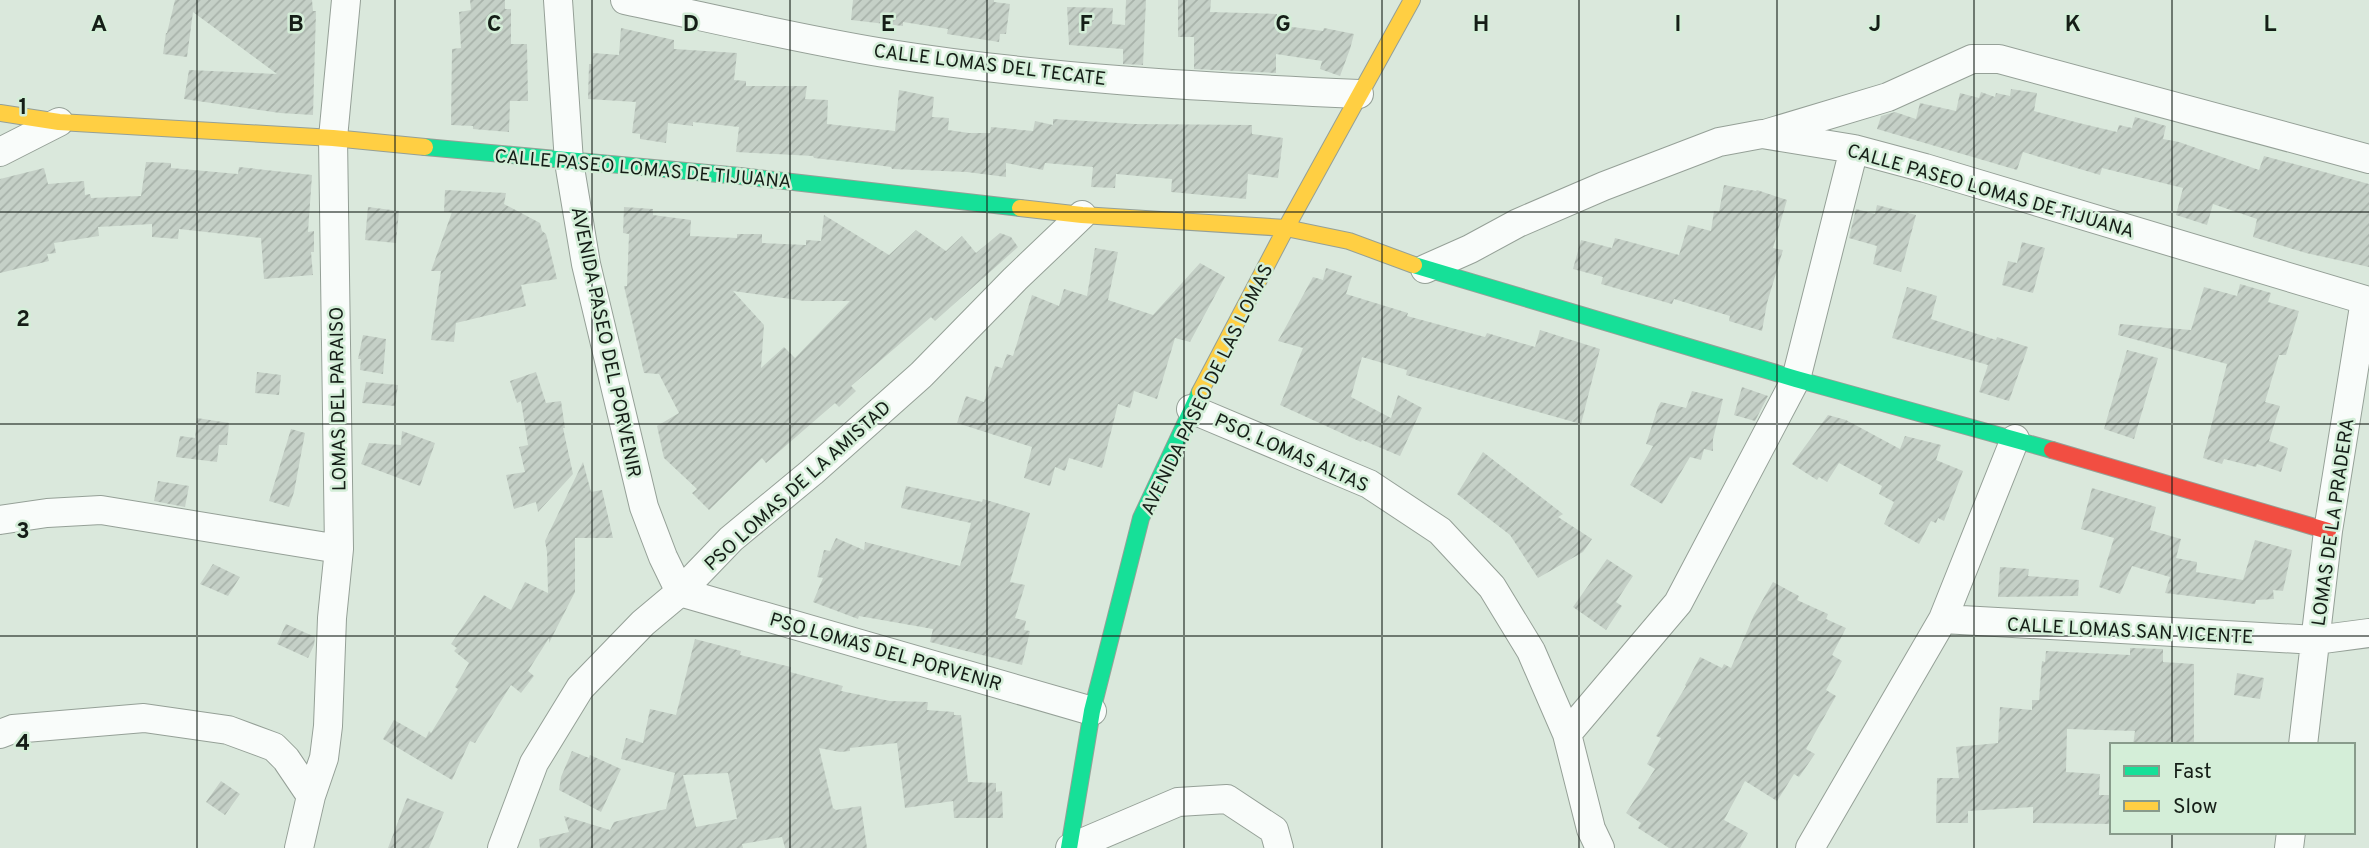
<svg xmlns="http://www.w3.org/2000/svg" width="2369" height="848" font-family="Overpass,sans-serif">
	<defs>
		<pattern id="building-hatch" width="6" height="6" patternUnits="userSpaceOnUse" patternTransform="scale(1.75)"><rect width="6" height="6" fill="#c5d0c7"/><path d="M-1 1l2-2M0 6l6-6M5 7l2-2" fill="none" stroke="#a8b2aa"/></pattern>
	</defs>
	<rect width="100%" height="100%" fill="#dae8dc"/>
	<path fill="url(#building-hatch)" fill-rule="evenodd" d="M175,0H312L313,11H316L313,115L280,113L184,99L189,70L277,74L193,12L187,57L163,54L166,33H167Z
		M470,0H505V9H511V44H527L528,101H510L509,132L473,129V126L451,125L452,49L461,48L459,12L471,10Z
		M853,0H994V2L1010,4L1006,34H1000L999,42L947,34L948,29L903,22V26L851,20Z
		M1126,0H1146L1143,65L1123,64V49L1069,45L1067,7L1113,8L1112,24L1125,25Z
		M1178,0H1211L1210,12L1277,14V25L1323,31L1324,28L1354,34L1350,49L1340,76L1320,69L1322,61L1276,54V73L1194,69V37H1178Z
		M621,28L674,40V49L737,53L734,80L746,81V86H807L805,99L828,100L827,124L895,131L899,90L934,97L932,117L949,118L948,130L969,133H990L991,127L1033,131L1035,121L1053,125V119L1135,124L1252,125V134L1283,138L1278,178L1248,174L1246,199L1171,192L1172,179L1116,174L1115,188L1091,187L1093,167L1045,163L1043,170L1006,163V177L967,172L892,169L891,167L876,165L814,158L813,156L736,152L739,127L693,122V126L668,123L666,143L640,139V134L632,133L636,102L588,99L589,64H592L593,53L619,55Z
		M2011,89L2037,93L2034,111L2079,123L2117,132L2119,125L2132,128L2135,117L2166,126L2163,139L2179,142L2259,170L2264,156L2369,184V267L2306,253L2253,237L2257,219L2213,204L2207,225L2176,215L2183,188L2102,168L2100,175L2023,152L2017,170L1877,129L1881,116L1895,112L1916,119L1920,103L1956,111L1960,93L1979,98L1981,92L1995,97L1996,93L2010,96Z
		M146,162L171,163V168L238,174L239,167L312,175L308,232L314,231V252H311L313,275L264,279L261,238L179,229L178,239L152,237V224L98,227L99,236L54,243L56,253L47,254L49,261L0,273V179L44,168L48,184L84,181L85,195L90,194L91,198L141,196Z
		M1724,185L1756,191L1757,190L1787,200L1773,248L1783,250L1767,303L1762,331L1729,321L1730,316L1674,299L1672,304L1601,284L1603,277L1573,269L1581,240L1612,248L1615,238L1679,255L1688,225L1711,231L1714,211L1719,212Z
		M445,190L506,193L504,204L540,223L542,231L546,234L557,279L521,285L526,306L456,323L454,342L431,340L441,271H431L452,212H444Z
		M1877,205L1916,215L1901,272L1873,264L1877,246L1849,238L1856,209L1875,214Z
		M368,207L399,211L396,243L365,240Z
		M624,207L653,209V215L691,220L690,236L737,238V234H762V243L806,245V240L821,241L824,215L889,255L916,230L946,251L962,236L976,253L1000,233L1011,237L1018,247L935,321L931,317L851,386L856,391L839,407L835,403L766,463L762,458L709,510L692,493L697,489L664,458L657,426L679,413L659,374L644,373L624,286H627L629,234L623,233ZM733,291L805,301H850L795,358L784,347L761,368L764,325Z
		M2022,242L2045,248L2033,293L2002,285L2008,261L2017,263Z
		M1095,248L1118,252L1108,300L1153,315L1200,263L1225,277L1190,342L1175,338L1157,399L1134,391L1130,408L1118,404L1102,468L1069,458L1065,471L1055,467L1050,486L1024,478L1032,447L957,423L966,396L984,402L995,366L1002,368L1007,354L1013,356L1032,295L1059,306L1064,289L1087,296Z
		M1326,268L1352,276L1346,294L1408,313L1407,316L1485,337L1487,333L1535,347L1540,330L1600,349L1581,424L1406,375L1407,370L1362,357L1351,397L1391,418L1398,395L1422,408L1400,456L1362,440L1361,442L1280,405L1303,348L1278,341L1313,277L1323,280Z
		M2240,284L2271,293L2268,302L2299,311L2286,355H2279L2265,402L2280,406L2269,441L2288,448L2281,472L2257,464L2256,467L2224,459L2222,464L2203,458L2227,364L2118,335L2120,324L2191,330L2204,287L2237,296Z
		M1907,287L1937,296L1931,319L1996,340L1997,337L2028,347L2009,401L1979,392L1988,365L1892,338Z
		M363,335L386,339L383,374L360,370L361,359H358Z
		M2127,350L2158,358L2134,439L2104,429Z
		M257,372L281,375L279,395L255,393Z
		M536,372L546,403L561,401L565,428H563L573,474L538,512L536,502L514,509L506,475L525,472L519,447L528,445L521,401L517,403L510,381Z
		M366,382L398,385L395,406L362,403Z
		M1742,387L1768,396L1755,421L1734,415Z
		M1692,391L1723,399L1713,439V451L1704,449L1701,460L1690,457L1662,504L1630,485L1653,446L1646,444L1658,407L1661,402L1686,408Z
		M1828,415L1846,420L1900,449L1905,436L1941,445L1936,460L1963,471L1944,521L1938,518L1936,523L1931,521L1919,544L1884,524L1894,502L1879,494L1882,486L1839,463L1827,482L1819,477L1817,480L1792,464Z
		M197,418L229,423L227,445H219L217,462L176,457L180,436L195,438Z
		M291,429L305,433L294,492L289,507L269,501Z
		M402,431L435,443L420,486L361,464L369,443L401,445Z
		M1483,452L1563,514L1558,517L1592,539L1583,552L1538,578L1510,535L1457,494Z
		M583,462L591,492L602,490L613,538H575V592L549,643V638L528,671L534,676L521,693L511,685L475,743L470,741L452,780L383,739L394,720L426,738L429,731L431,733L458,689L455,687L469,663L454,651L457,648L451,644L484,595L511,610L525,582L548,593L547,552L545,541Z
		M158,481L189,486L185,507L154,501Z
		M906,486L982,502L983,499L1030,513L1010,582L1025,585L1015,618L1026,621L1024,630L1030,631L1022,665L930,642L933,629L859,616L858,619L813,602L823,578L817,577L824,550L830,551L836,538L864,550L865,542L960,566L971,523L901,508Z
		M2092,488L2156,507L2150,530L2181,539L2176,558L2197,562L2196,572L2243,580L2255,540L2292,550L2283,591L2273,590L2274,599L2256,600L2255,604L2165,593L2170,577L2132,566L2120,594L2099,587L2114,538L2081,529Z
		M1607,559L1633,576L1616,602L1622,606L1606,630L1573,607Z
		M213,564L240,577L228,596L200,584Z
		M2000,567L2029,569L2028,576L2079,580L2078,596L1998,597Z
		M1773,582L1799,596L1797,600L1828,614L1826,619L1846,628L1832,655L1842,661L1826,690L1836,696L1806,749L1815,754L1799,777L1794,774L1777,801L1745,781L1724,820L1748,833L1740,848H1669L1638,828L1641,823L1626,813L1655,769L1647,764L1661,738L1656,736L1686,686L1685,685L1700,657L1722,668L1724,664L1731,668L1754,615Z
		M286,624L315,637L314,645L308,658L277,644Z
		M695,639L741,651L740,655L791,667L790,672L843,686L841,691L890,701L928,702L927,710L954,712V715H961L968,782L996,783V792L1002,791L1003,818H954L953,801L905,808L897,743L850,748V751L840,752L819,748L833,808L836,810L861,806L867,848H785L782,837L742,844L743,848H540L539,839L569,832L564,816L610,830L614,822L666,809L675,773L621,759L626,738L643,743L650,709L676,715ZM728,773L737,819L696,827L683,775Z
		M2130,648L2163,649V662L2194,664V745H2133L2135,731L2067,729L2066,772L2100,774L2099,795H2112V824L2033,823V807L1968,811V823H1936L1937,778H1959L1956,747L1998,743L2000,707L2032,710V700H2039L2042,661L2045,662L2046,651L2130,655Z
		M2237,673L2264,678L2260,699L2234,695Z
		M572,751L589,758L590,755L621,769L601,812L559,790L561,777Z
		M221,781L240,794L225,815L206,802Z
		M407,798L444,812L429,848H388Z"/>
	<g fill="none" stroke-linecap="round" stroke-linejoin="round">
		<defs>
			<path id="street" d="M558,0L569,162L586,264L644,507L663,557L680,592
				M625,0C711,18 798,39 884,53C1041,78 1201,87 1359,94
				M1768,133L1888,97L1972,59H1999L2369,159
				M0,152L59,122
				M1425,269L1470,249L1518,223L1604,186L1719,142L1762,134L1854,149L1925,168L2365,300L2328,531L2303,745
				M1191,409L1369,484L1440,531L1492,587L1531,651L1567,734L1591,829L1600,848
				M0,520L47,513L101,510L339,549
				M680,592L1092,711
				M1943,619L2316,640L2369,633
				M0,734L13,729L144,718L228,730L274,747L286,759L311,796
				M1567,734L1678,603L1796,379L1854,149
				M299,848L311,796L324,758L328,726L332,618L339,549L333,138L346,0
				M502,848L534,763L580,688L643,623L680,592L731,539L812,472L921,375L1015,279L1082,215
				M1070,848L1178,802L1227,799L1274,830L1279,848
				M1810,848L1943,619L2015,439
				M2289,848L2291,832"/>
			<path id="fast" d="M425,147L740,176L1020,208
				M1414,265L1796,379L2052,450
				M1069,848L1092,711L1141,518L1200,392"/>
			<path id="slow" d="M0,113L59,122L333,138L425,147
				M1020,208L1082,215L1286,228L1349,241L1414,265
				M1200,392L1286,228L1412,0"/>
			<path id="jam" d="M2052,450L2328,531"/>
		</defs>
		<use href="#street" stroke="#95a097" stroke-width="30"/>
		<use href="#fast" stroke="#95a097" stroke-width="18"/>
		<use href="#slow" stroke="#95a097" stroke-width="18"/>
		<use href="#jam" stroke="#95a097" stroke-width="18"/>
		<use href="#street" stroke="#f9fcfa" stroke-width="28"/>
		<use href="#fast" stroke="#16e098" stroke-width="16"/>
		<use href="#slow" stroke="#ffcf43" stroke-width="16"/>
		<use href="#jam" stroke="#f24e42" stroke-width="16"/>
	</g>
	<path fill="none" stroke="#151e17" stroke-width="2" stroke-opacity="0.55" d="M197,0V848M395,0V848M592,0V848M790,0V848M987,0V848M1184,0V848M1382,0V848M1579,0V848M1777,0V848M1974,0V848M2172,0V745M0,212H2369M0,424H2369M0,636H2369M2172,832V848"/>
	<g text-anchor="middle" stroke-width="5" stroke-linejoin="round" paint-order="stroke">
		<g font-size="19" fill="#151e17" stroke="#d4eed8">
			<text transform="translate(990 64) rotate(7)" y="7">CALLE LOMAS DEL TECATE</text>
			<text transform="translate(643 168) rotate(5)" y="7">CALLE PASEO LOMAS DE TIJUANA</text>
			<text transform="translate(1991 190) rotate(16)" y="7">CALLE PASEO LOMAS DE TIJUANA</text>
			<text transform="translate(607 342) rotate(78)" y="7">AVENIDA PASEO DEL PORVENIR</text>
			<text transform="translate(1206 389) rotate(-64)" y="7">AVENIDA PASEO DE LAS LOMAS</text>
			<text transform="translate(337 399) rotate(-91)" y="7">LOMAS DEL PARAISO</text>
			<text transform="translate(1292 452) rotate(24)" y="7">PSO. LOMAS ALTAS</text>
			<text transform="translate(797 485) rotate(-42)" y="7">PSO LOMAS DE LA AMISTAD</text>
			<text transform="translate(2332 522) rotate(-82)" y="7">LOMAS DE LA PRADERA</text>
			<text transform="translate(2130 630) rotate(3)" y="7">CALLE LOMAS SAN VICENTE</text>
			<text transform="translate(886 651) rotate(16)" y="7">PSO LOMAS DEL PORVENIR</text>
		</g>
	</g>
	<g font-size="23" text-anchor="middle" font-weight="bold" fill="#151e17" stroke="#d4eed8" stroke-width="5" stroke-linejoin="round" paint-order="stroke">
		<text x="99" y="31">A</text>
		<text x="296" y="31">B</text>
		<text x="494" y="31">C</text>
		<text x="691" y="31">D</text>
		<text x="888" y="31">E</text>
		<text x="1086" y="31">F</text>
		<text x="1283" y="31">G</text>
		<text x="1481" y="31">H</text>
		<text x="1678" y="31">I</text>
		<text x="1875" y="31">J</text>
		<text x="2073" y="31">K</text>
		<text x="2270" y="31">L</text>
		<text x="23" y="114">1</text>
		<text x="23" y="326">2</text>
		<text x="23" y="538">3</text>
		<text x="23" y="750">4</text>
	</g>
	<rect x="2110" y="743" width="245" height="91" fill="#d4eed8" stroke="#889b8b" stroke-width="2"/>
	<rect x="2124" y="766" width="35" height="10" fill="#16e098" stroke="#889b8b" stroke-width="2"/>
	<text x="2173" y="778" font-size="21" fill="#151e17">Fast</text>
	<rect x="2124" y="801" width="35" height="10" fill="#ffcf43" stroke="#889b8b" stroke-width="2"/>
	<text x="2173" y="813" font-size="21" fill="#151e17">Slow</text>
</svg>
